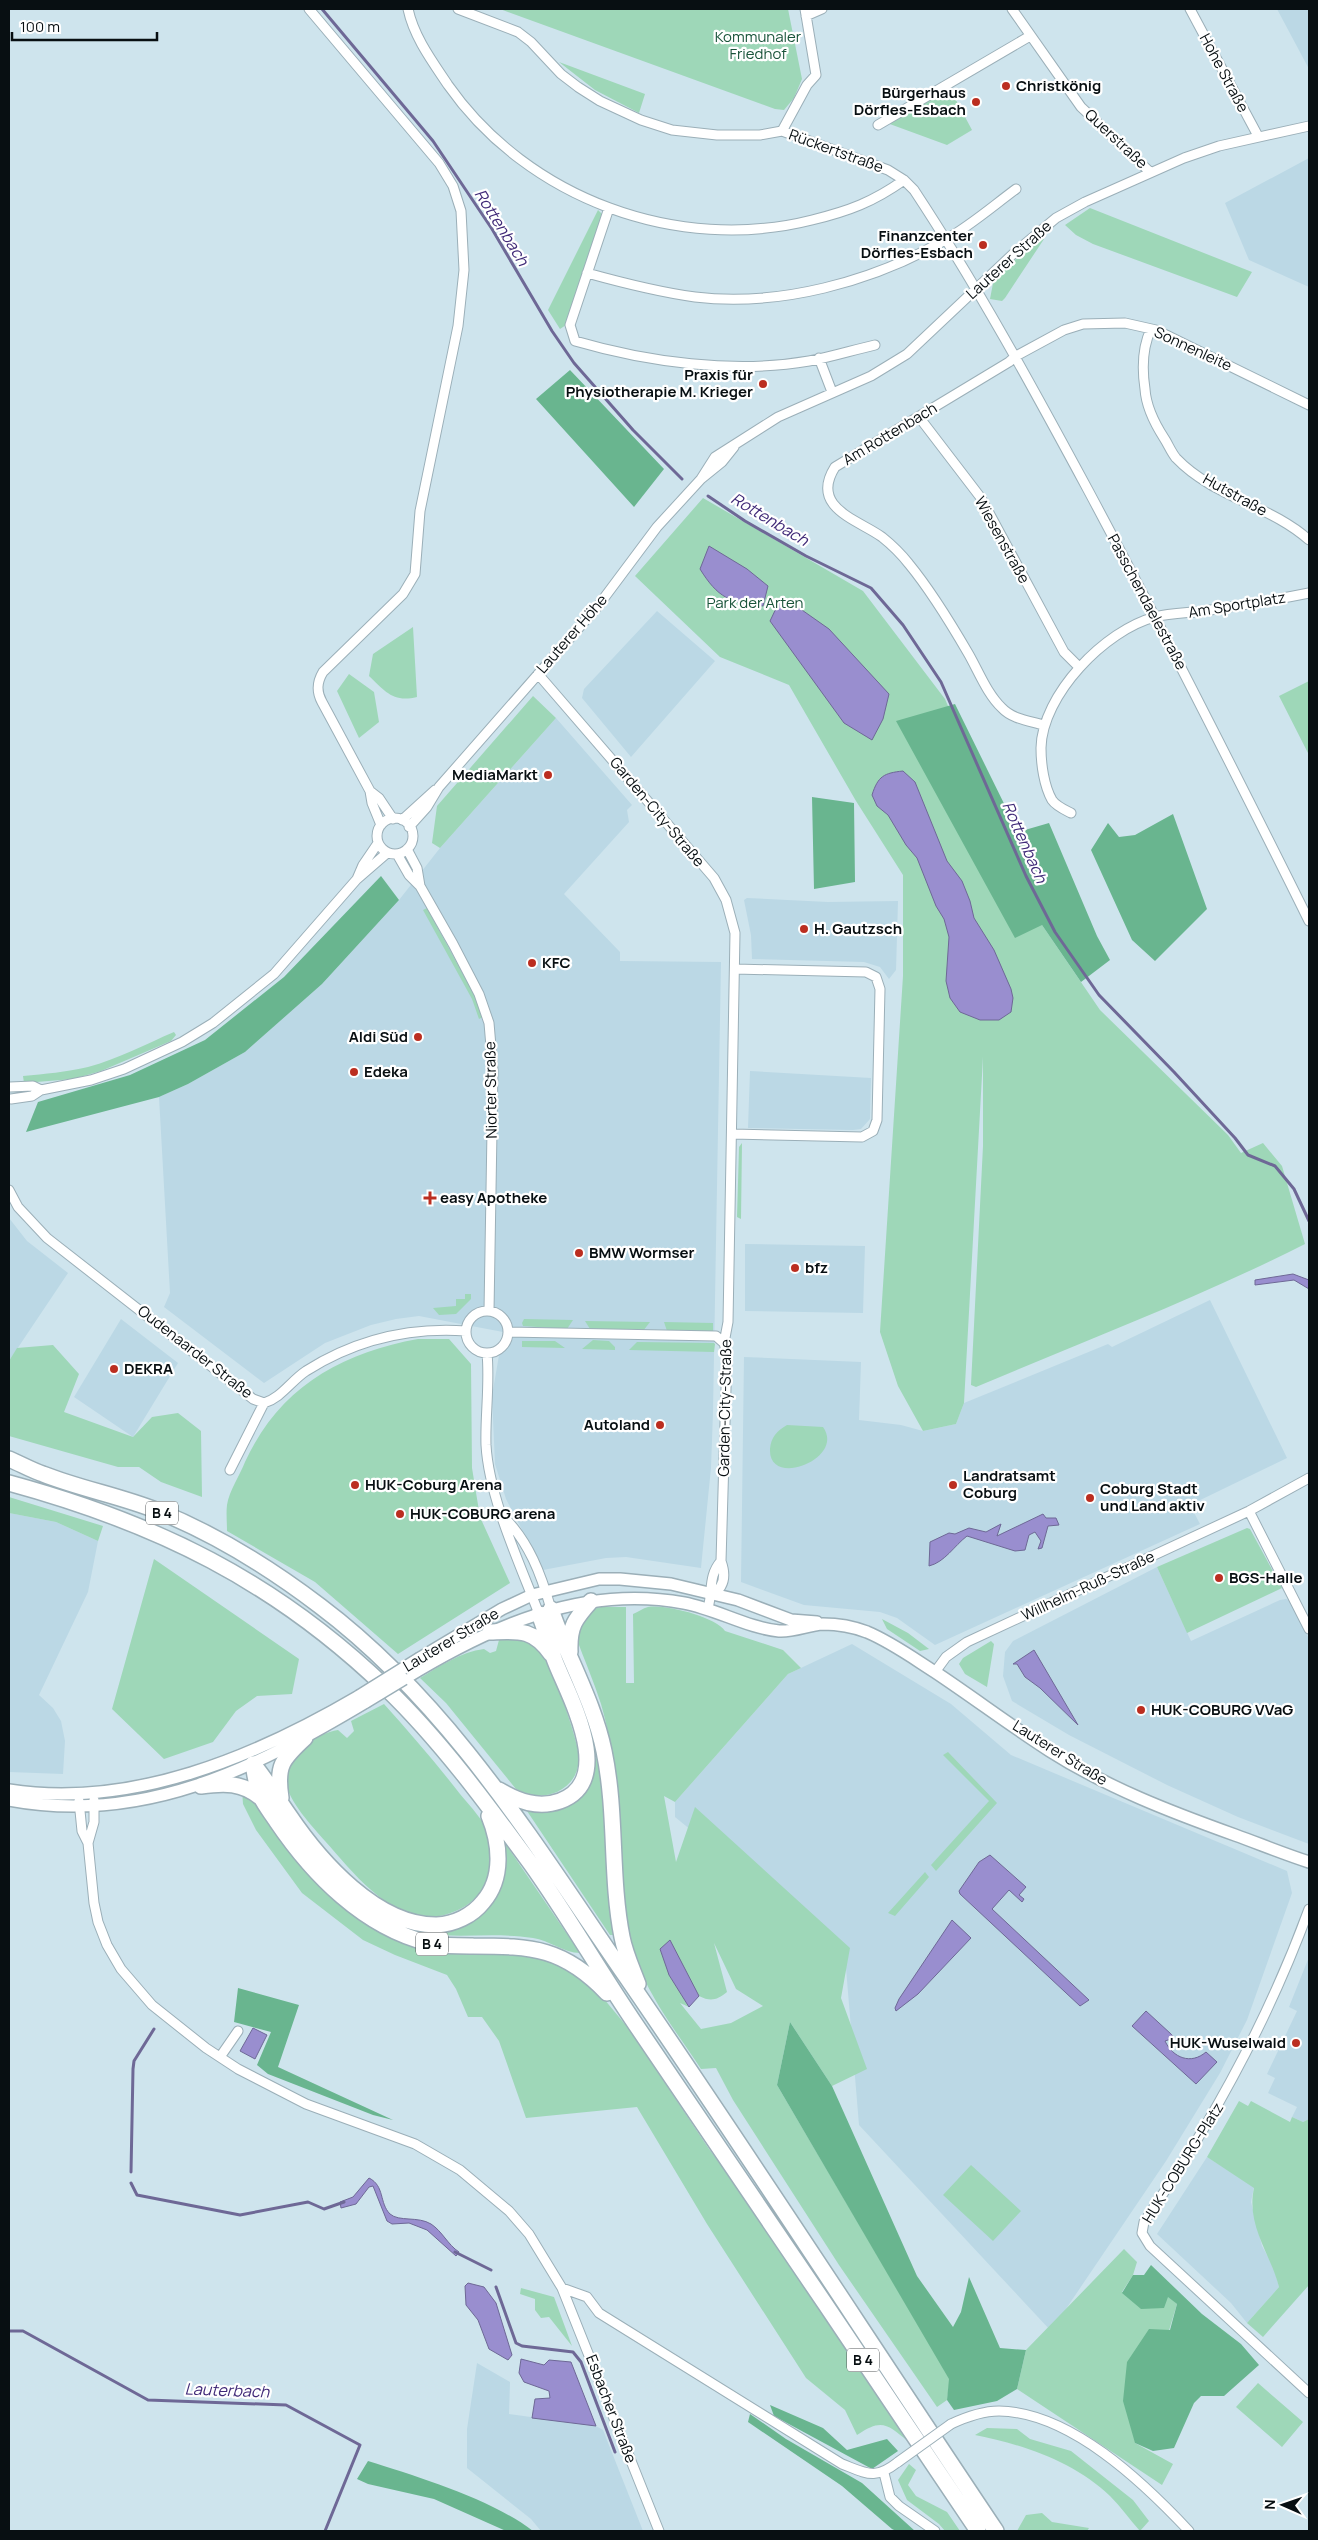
<svg xmlns="http://www.w3.org/2000/svg" width="1318" height="2540" font-family="Manrope,sans-serif">
	<rect width="100%" height="100%" fill="#cee4ed"/>
	<path fill="#bbd8e5" d="M1277,9H1309V69Z
		M1309,158V287L1249,260L1225,203Z
		M657,611L715,661L631,757L582,698L584,689Z
		M556,718L632,805L627,810L629,822L564,894L620,952V961L721,962L713,1412L711,1468L701,1568L626,1557L606,1558L543,1570L506,1499L495,1464L492,1396L503,1332L419,1316L396,1319L371,1325L325,1343L264,1383L164,1307L170,1293L159,1097L188,1084L245,1052L322,984L399,900L440,848Z
		M747,898L828,902L898,901L896,970L889,979L880,967L864,962L752,959L751,935L744,900Z
		M750,1071L871,1078L870,1119L861,1129L853,1130L748,1128Z
		M9,1218L27,1241L68,1273L9,1361Z
		M745,1244L865,1246L863,1313L745,1311Z
		M1210,1300L1287,1458L1190,1505L1200,1524L935,1645L897,1618L880,1612L804,1605L741,1582L744,1357L861,1362L859,1420L901,1425L923,1431L956,1424L964,1403L1108,1344L1112,1347Z
		M121,1319L178,1363L133,1437L74,1397Z
		M9,1513L56,1522L98,1541L88,1592L39,1695L53,1708L61,1721L65,1741L63,1774L9,1772Z
		M1157,1567L1191,1641L1280,1600L1286,1599L1291,1601L1309,1639V1844L1238,1817L1167,1785L1069,1735L1012,1701L1003,1676L1005,1652L1013,1641Z
		M852,1644L951,1704L1011,1755L1287,1871L1292,1893L1247,2020L1220,2073L1166,2161L1051,2331L859,2125L845,1956L675,1817V1802L788,1674Z
		M1309,1957V2119L1303,2122L1292,2117L1297,2107L1268,2093L1275,2078L1267,2074L1297,2011L1289,2007Z
		M1207,2157L1254,2187L1251,2202L1262,2246L1274,2268L1279,2287L1247,2323L1231,2303L1157,2234Z
		M477,2363L510,2382L509,2414L596,2426L603,2430L643,2531H541L531,2519L467,2468V2429Z"/>
	<path fill="#9ed7b8" fill-rule="evenodd" d="M500,9H788L802,79L794,98L784,110L775,109Z
		M559,62L645,94L639,113L595,90Z
		M949,87L972,130L947,145L887,123Z
		M1090,208L1252,272L1237,297L1093,244L1076,235L1065,225Z
		M598,210L602,214L601,219L566,325L560,329L548,310Z
		M1041,238L1044,239L1005,298L1002,301L990,299L994,278Z
		M703,498L863,591L945,699L1042,925L1100,1010L1228,1135L1241,1153L1263,1143L1282,1166L1305,1244C1198,1298 1087,1340 976,1387L971,1385L983,1146V1057L964,1403L956,1424L923,1431L898,1386L880,1332L903,976V875L856,801L789,685L720,657L635,576Z
		M413,627L417,697C393,703 385,691 369,676L373,654Z
		M349,674L374,692L379,722L359,738L337,691Z
		M1309,681V755L1279,696Z
		M533,696L556,718L440,848L432,843L437,806Z
		M427,908L476,998L483,1017L479,1019L472,999L423,910Z
		M174,1032L176,1035L171,1041L101,1071L73,1079L24,1083L23,1076C45,1074 66,1072 88,1067C118,1059 146,1044 174,1032Z
		M742,1143L741,1219L737,1217L739,1147Z
		M465,1294H471V1299L456,1314L439,1315L433,1308L456,1306V1299H465Z
		M524,1319L573,1320L567,1329L523,1326L522,1323Z
		M585,1321L650,1322L643,1331L590,1329Z
		M664,1322L713,1323V1331H667Z
		M418,1339H449L471,1364L472,1468L480,1517L510,1583L398,1654L315,1582L227,1531C227,1523 226,1513 227,1505C229,1491 240,1475 245,1462C279,1388 340,1353 418,1339Z
		M593,1340L609,1341L615,1347V1350L582,1349Z
		M522,1341H555L565,1348L522,1347Z
		M637,1342L714,1343L715,1344L714,1352L629,1350Z
		M53,1345L79,1374L64,1412L133,1437L152,1417L178,1413L201,1431L202,1497L161,1482L139,1467H118L9,1436V1361L17,1348Z
		M787,1425L823,1427C846,1459 768,1489 770,1449C771,1437 777,1431 787,1425Z
		M9,1497L103,1526L98,1541L56,1522L9,1513Z
		M1247,1528L1250,1529L1282,1588L1187,1633L1157,1567Z
		M154,1559L299,1659L292,1694L257,1696L236,1711L213,1742L164,1759L112,1709Z
		M600,1607H626V1683H634L633,1614C638,1612 643,1608 648,1607C665,1604 716,1617 725,1631L783,1650L801,1668L788,1674L675,1802L664,1796L676,1862L695,1807L850,1948L841,1998L867,2069L832,2086L790,2022L777,2085L950,2379L947,2400L937,2407L839,2265L733,2100L716,2068L701,2069C678,2034 650,1999 636,1959C618,1908 624,1854 618,1801C615,1769 610,1735 601,1704C594,1682 584,1659 576,1637L586,1612ZM669,1940L699,1996C711,2002 717,2000 727,1992L714,1943L736,1989L763,2006L731,2023L701,2029L680,2003L689,2007L669,1975Z
		M882,1619L908,1633L929,1649L920,1651L887,1629Z
		M514,1636C521,1639 530,1641 536,1645C548,1653 580,1743 579,1759C578,1775 571,1785 557,1792C542,1798 530,1796 516,1789L446,1703L420,1678C440,1666 461,1652 484,1649L490,1653L496,1651L499,1640Z
		M991,1641L994,1644L987,1687L965,1674L959,1664L963,1658Z
		M384,1704C410,1733 436,1763 460,1794C471,1807 484,1821 491,1837C493,1843 494,1853 493,1859C489,1882 480,1900 458,1910C402,1937 358,1878 325,1841C313,1827 288,1801 286,1782C283,1756 316,1733 338,1730L347,1738L354,1731L351,1721Z
		M948,1752L997,1803L936,1871L931,1865L989,1801L943,1755Z
		M596,1756L602,1778L614,1935H610L527,1811C569,1817 590,1797 596,1756Z
		M242,1790L257,1802L385,1933L532,1953L558,1960L594,1987L629,2029L709,2149L746,2198L909,2442C887,2424 882,2418 857,2435L845,2410L806,2378L707,2224L637,2107L526,2118L499,2041L482,2017H468L456,1989L447,1975L395,1955L363,1940L302,1893L256,1830L243,1804Z
		M505,1843L580,1953C564,1953 549,1940 533,1938C495,1932 457,1939 420,1933L426,1930H443L503,1874Z
		M925,1872L929,1877L895,1916L888,1913Z
		M1239,2101L1248,2106L1251,2101L1290,2122L1292,2117L1303,2122L1309,2119V2285L1263,2337L1247,2323L1279,2287C1270,2252 1246,2226 1254,2188L1207,2157Z
		M971,2165L1021,2211L993,2241L943,2195Z
		M1124,2249L1137,2262L1133,2275L1122,2292L1168,2296L1177,2304L1135,2443L1173,2464L1162,2485L1017,2389L1026,2350Z
		M521,2288L554,2297L572,2346L549,2317L541,2318L535,2310V2299L520,2294Z
		M1258,2383L1303,2422L1282,2447L1236,2407Z
		M987,2428L1017,2429L1030,2439L1071,2451L1133,2500L1149,2521L1140,2531C1130,2520 1121,2507 1110,2496C1075,2462 1022,2444 975,2435Z
		M909,2464L916,2470L908,2485L916,2496L947,2512L960,2531H945L939,2524L907,2500L898,2480Z
		M1042,2513L1052,2522L1089,2528L1087,2531H1017L1026,2515Z"/>
	<path fill="#69b58f" d="M570,370L664,469L634,507L536,399Z
		M955,704L1018,832L1049,823L1097,936L1110,960L1081,982L1042,925L1015,938L896,721Z
		M812,797L854,803L855,882L814,889Z
		M1173,814L1207,909L1155,961L1132,940L1091,850L1108,823L1119,837L1135,835Z
		M381,876L399,900L322,984L245,1052L188,1084L159,1097L26,1132L38,1102L130,1075L205,1040L284,977Z
		M238,1988L299,2005L278,2067L393,2120L373,2115L268,2074L257,2065L271,2032L234,2022Z
		M790,2022L832,2086L917,2276L953,2327L961,2312L969,2277L1000,2348L1026,2350L1017,2389L997,2401L954,2410L947,2400L949,2379L777,2085Z
		M1151,2265L1202,2314L1241,2344L1259,2365L1224,2396H1201L1194,2403L1174,2448L1153,2451L1135,2443L1123,2401L1127,2362L1149,2329L1170,2330L1177,2304L1168,2297L1164,2308L1141,2309L1122,2293L1133,2275H1144Z
		M770,2405L823,2428L847,2450L887,2439L898,2451L872,2469L774,2416Z
		M750,2414L786,2439L862,2483L915,2531H896L892,2529L842,2486L748,2422Z
		M368,2461C419,2477 491,2499 533,2531H506L434,2499L368,2484L357,2479Z"/>
	<path fill="#998ecf" stroke="#6e6896" d="M709,546L747,569L768,586L763,606C730,603 718,598 700,569Z
		M782,596L829,629L889,694L883,719L872,740L844,723L770,621Z
		M903,771L915,782L947,861L962,881L970,901L974,918L994,950L1011,989L1013,998L1011,1012L999,1020H980L960,1012L950,998L946,981L949,937L944,919L936,906L917,858L906,845L888,815L877,806L872,795C878,776 884,773 903,771Z
		M1293,1274L1309,1280V1289L1294,1280L1255,1285V1280Z
		M1043,1514L1046,1518H1056L1059,1525L1048,1526L1042,1548L1038,1549L1041,1541L1035,1532L1029,1535L1025,1550L1015,1551L967,1536C954,1546 945,1562 929,1566L930,1542L949,1533L955,1534L969,1528L986,1532L1001,1524L997,1536Z
		M1034,1650L1078,1725L1040,1688L1025,1677L1017,1664H1013Z
		M990,1855L1026,1887L1019,1895L1024,1899L1022,1902L1009,1890L992,1909L1089,2000L1080,2006L960,1894L959,1891L979,1862Z
		M952,1920L971,1938L918,1994L896,2011L895,2008L899,1999Z
		M670,1940L699,1996L689,2007L669,1975L660,1949Z
		M1146,2011L1171,2034L1174,2038L1165,2041C1173,2058 1191,2065 1206,2052L1217,2062L1196,2084L1132,2026Z
		M253,2028L267,2035L255,2059L240,2051Z
		M369,2178C385,2186 379,2203 390,2214C399,2222 418,2216 431,2224C442,2231 448,2245 459,2252L456,2256L427,2230L409,2223L392,2224L387,2221L373,2186L369,2187L356,2204L341,2208L340,2202L353,2197Z
		M468,2283L484,2287L496,2303L512,2355L508,2360L489,2349L478,2320L466,2305L465,2286Z
		M521,2359L544,2365L549,2360L571,2362L596,2426L532,2418L535,2399L550,2398L549,2391L524,2382L519,2373Z"/>
	<g fill="none" stroke-linecap="round" stroke-linejoin="round">
		<path stroke="#6e6896" stroke-width="3" d="M322,9L433,141L492,229L552,331L574,363L633,430L682,479
			M708,496L745,521L806,556L871,588L903,625L941,682L1026,876L1055,932L1099,995L1174,1072L1235,1138L1248,1155L1275,1166L1294,1189L1309,1221
			M131,2172L133,2069L134,2061L154,2029
			M131,2183L137,2195L240,2215L308,2202L324,2209L344,2202
			M455,2252L491,2270
			M496,2287L516,2343L522,2346L573,2352L581,2362L615,2452
			M9,2331H23L148,2400L286,2405L360,2445L325,2531"/>
		<defs>
			<path id="street" d="M309,9L439,163L453,186L461,211L464,270L458,326L420,511L415,574L403,594L323,672C317,682 316,691 322,702L370,791L379,798L393,819
				M408,9C414,37 432,61 448,85C528,199 678,254 812,220C849,211 873,202 904,180
				M458,9L518,32L531,42L561,74L578,87L600,101L641,120L672,130L717,135H760L782,131L888,170L904,180L914,190C978,287 1033,388 1088,490C1164,632 1237,776 1309,921
				M1012,9L1081,107L1150,172
				M1190,9L1258,136
				M806,16L822,9
				M878,125L1030,36
				M782,131L807,85L816,75L805,9
				M609,208L570,325L575,341C647,362 734,374 809,361C831,357 853,350 875,345
				M587,273C623,283 658,292 695,297C779,307 872,282 945,240C970,226 993,206 1016,189
				M1151,329C1142,348 1142,369 1145,389C1146,406 1155,424 1164,438C1168,444 1171,452 1176,458C1213,497 1270,505 1309,540
				M819,358L832,392
				M919,417L981,498L1064,652L1079,667
				M701,479L715,457L778,417L871,376L907,354L1013,254L1056,218L1085,202L1184,158L1219,146L1309,126
				M538,674L714,878L726,900L735,933L728,1322L724,1343L727,1354L721,1561C726,1575 725,1587 712,1595
				M1043,725C1030,721 1012,719 1002,708C987,694 978,670 968,653C950,622 932,592 909,564C902,555 892,545 882,537C859,520 809,508 835,467L1009,362L1016,356L1064,330L1083,324L1125,323L1156,330L1309,405
				M370,791L372,803L381,825
				M1071,813C1065,810 1056,806 1052,800C1044,786 1041,764 1041,748C1042,695 1105,630 1155,617C1170,613 1188,613 1204,611C1239,606 1274,600 1309,593
				M377 836a18 18 0 1 1 36 0a18 18 0 1 1-36 0Z
				M402,820L435,790
				M409,827L427,807L439,787L598,606L657,527L701,479L722,462L734,447
				M407,849L417,868L420,886
				M397,854L409,875L420,886L453,944L479,994L489,1023L493,1070L489,1311
				M357,879L363,865L378,843
				M10,1087L33,1086L41,1090
				M11,1099L32,1096L41,1090L91,1080L124,1069L182,1042L213,1023L274,974L357,879L387,853
				M732,1134L862,1137L873,1131L877,1120L880,989L876,977L866,972L735,969
				M9,1190L18,1207L47,1238L253,1399L264,1403C281,1398 291,1381 306,1371C355,1340 408,1327 466,1331
				M466 1332a21 21 0 1 1 42 0a21 21 0 1 1-42 0Z
				M508,1332L716,1336L724,1343
				M487,1353C490,1384 485,1415 486,1445C489,1498 520,1564 539,1614
				M230,1470L264,1403
				M1249,1511L1309,1629
				M503,1516C529,1542 541,1574 551,1609
				M708,1608C713,1591 708,1576 721,1561
				M935,1672L946,1657L967,1642L1249,1511L1309,1478
				M94,1800V1822L88,1843L94,1903L98,1922L107,1945L121,1969L152,2005L206,2048L238,2069L306,2104L415,2144L460,2170L509,2211L529,2234L562,2288L659,2531
				M79,1801L82,1831L88,1843
				M1309,1909C1268,2021 1212,2123 1144,2222L1142,2233L1150,2246L1309,2393
				M220,2057L238,2031
				M562,2288L587,2297L599,2313L842,2464C868,2474 875,2480 898,2462
				M951,2424C966,2417 982,2411 999,2411C1070,2412 1143,2482 1189,2531
				M884,2473L890,2497L899,2506L935,2531"/>
			<path id="secondary" d="M420,1658L502,1609L532,1595L599,1579H620L671,1584L738,1600L791,1620L817,1622
				M404,1679C489,1627 582,1584 684,1603C716,1609 748,1628 779,1631C794,1632 808,1625 823,1624C837,1624 854,1627 867,1632C891,1642 913,1658 935,1672C974,1698 1011,1726 1050,1751C1108,1788 1171,1812 1235,1835C1260,1844 1284,1854 1309,1862
				M9,1790C132,1809 255,1757 359,1696
				M9,1800C143,1825 254,1769 366,1702"/>
			<path id="highway" d="M9,1459C21,1464 31,1470 43,1474C81,1489 121,1496 158,1511C215,1534 270,1568 320,1606C449,1703 534,1843 625,1975C751,2158 872,2346 996,2531
				M9,1483C156,1523 275,1581 386,1688C440,1740 487,1804 531,1864C568,1916 600,1972 636,2025C750,2193 865,2362 978,2531
				M551,1609C567,1657 594,1702 604,1751C617,1813 610,1876 622,1937C625,1953 632,1968 638,1984
				M490,1632C518,1631 533,1628 551,1654
				M570,1652C569,1626 575,1619 591,1601
				M253,1764C255,1775 256,1786 261,1797C265,1806 272,1814 277,1822C313,1875 364,1927 428,1943C442,1947 458,1945 473,1946C533,1946 564,1948 607,1993
				M254,1765C267,1781 277,1798 289,1815C320,1861 377,1926 437,1925C454,1924 472,1916 483,1902C504,1878 500,1843 489,1816
				M201,1786C224,1783 242,1782 261,1798
				M499,1790C518,1801 538,1809 560,1801C617,1780 568,1695 555,1661C549,1645 545,1629 539,1614
				M281,1798C276,1766 282,1759 305,1738"/>
		</defs>
		<use href="#street" stroke="#9bafb8" stroke-width="11"/>
		<use href="#secondary" stroke="#9bafb8" stroke-width="14"/>
		<use href="#highway" stroke="#9bafb8" stroke-width="18"/>
		<use href="#street" stroke="#fff" stroke-width="9"/>
		<use href="#secondary" stroke="#fff" stroke-width="11"/>
		<use href="#highway" stroke="#fff" stroke-width="15"/>
		<defs>
			<path id="street-bridge" d="M898,2462L951,2424"/>
			<path id="secondary-bridge" d="M359,1696L420,1658
				M366,1702L404,1679"/>
		</defs>
		<use href="#street-bridge" stroke="#9bafb8" stroke-width="11" stroke-linecap="butt"/>
		<use href="#secondary-bridge" stroke="#9bafb8" stroke-width="14" stroke-linecap="butt"/>
		<use href="#street-bridge" stroke="#fff" stroke-width="9"/>
		<use href="#secondary-bridge" stroke="#fff" stroke-width="11"/>
	</g>
	<g fill="#bb2e20" stroke="#fff" stroke-width="2">
		<circle cx="1006" cy="86" r="5"/>
		<circle cx="976" cy="102" r="5"/>
		<circle cx="983" cy="245" r="5"/>
		<circle cx="763" cy="384" r="5"/>
		<circle cx="548" cy="775" r="5"/>
		<circle cx="804" cy="929" r="5"/>
		<circle cx="532" cy="963" r="5"/>
		<circle cx="418" cy="1037" r="5"/>
		<circle cx="354" cy="1072" r="5"/>
		<path d="M427.5 1190.5h5v5h5v5h-5v5h-5v-5h-5v-5h5z"/>
		<circle cx="579" cy="1253" r="5"/>
		<circle cx="795" cy="1268" r="5"/>
		<circle cx="114" cy="1369" r="5"/>
		<circle cx="660" cy="1425" r="5"/>
		<circle cx="355" cy="1485" r="5"/>
		<circle cx="953" cy="1485" r="5"/>
		<circle cx="1090" cy="1498" r="5"/>
		<circle cx="400" cy="1514" r="5"/>
		<circle cx="1219" cy="1578" r="5"/>
		<circle cx="1141" cy="1710" r="5"/>
		<circle cx="1296" cy="2043" r="5"/>
	</g>
	<g text-anchor="middle" stroke-width="4.5" stroke-linejoin="round" paint-order="stroke">
		<g fill="#fff" stroke="#525759" stroke-width="1">
			<rect x="146" y="1501.5" width="32" height="23" rx="4"/>
			<rect x="416" y="1932.5" width="32" height="23" rx="4"/>
			<rect x="847" y="2348.5" width="32" height="23" rx="4"/>
		</g>
		<g font-size="14" font-weight="bold" fill="#080f12">
			<text x="162" y="1518">B 4</text>
			<text x="432" y="1949">B 4</text>
			<text x="863" y="2365">B 4</text>
		</g>
		<g font-size="15" fill="#19543a" stroke="#fff">
			<text x="758" y="42">Kommunaler<tspan x="758" dy="17">Friedhof</tspan></text>
			<text x="755" y="608">Park der Arten</text>
		</g>
		<g font-size="15" fill="#080f12" stroke="#fff">
			<text transform="translate(1224 73) rotate(62)" y="5">Hohe Straße</text>
			<text transform="translate(1116 139) rotate(43)" y="5">Querstraße</text>
			<text transform="translate(836 151) rotate(20)" y="5">Rückertstraße</text>
			<text transform="translate(1009 260) rotate(-42)" y="5">Lauterer Straße</text>
			<text transform="translate(1193 349) rotate(25)" y="5">Sonnenleite</text>
			<text transform="translate(890 434) rotate(-31)" y="5">Am Rottenbach</text>
			<text transform="translate(1235 495) rotate(29)" y="5">Hutstraße</text>
			<text transform="translate(1002 540) rotate(61)" y="5">Wiesenstraße</text>
			<text transform="translate(1147 602) rotate(62)" y="5">Passchendaelestraße</text>
			<text transform="translate(1237 605) rotate(-9)" y="5">Am Sportplatz</text>
			<text transform="translate(572 634) rotate(-49)" y="5">Lauterer Höhe</text>
			<text transform="translate(657 812) rotate(50)" y="5">Garden-City-Straße</text>
			<text transform="translate(491 1090) rotate(-91)" y="5">Niorter Straße</text>
			<text transform="translate(195 1352) rotate(38)" y="5">Oudenaarder Straße</text>
			<text transform="translate(725 1408) rotate(-89)" y="5">Garden-City-Straße</text>
			<text transform="translate(1088 1586) rotate(-25)" y="5">Willhelm-Ruß-Straße</text>
			<text transform="translate(451 1640) rotate(-31)" y="5">Lauterer Straße</text>
			<text transform="translate(1060 1753) rotate(32)" y="5">Lauterer Straße</text>
			<text transform="translate(1183 2163) rotate(-58)" y="5">HUK-COBURG-Platz</text>
			<text transform="translate(611 2409) rotate(69)" y="5">Esbacher Straße</text>
		</g>
		<g font-size="15" font-weight="bold" fill="#080f12" stroke="#fff" text-anchor="start">
			<text x="1016" y="91">Christkönig</text>
			<text x="966" y="98" text-anchor="end">Bürgerhaus<tspan x="966" dy="17">Dörfles-Esbach</tspan></text>
			<text x="973" y="241" text-anchor="end">Finanzcenter<tspan x="973" dy="17">Dörfles-Esbach</tspan></text>
			<text x="753" y="380" text-anchor="end">Praxis für<tspan x="753" dy="17">Physiotherapie M. Krieger</tspan></text>
			<text x="538" y="780" text-anchor="end">MediaMarkt</text>
			<text x="814" y="934">H. Gautzsch</text>
			<text x="542" y="968">KFC</text>
			<text x="408" y="1042" text-anchor="end">Aldi Süd</text>
			<text x="364" y="1077">Edeka</text>
			<text x="440" y="1203">easy Apotheke</text>
			<text x="589" y="1258">BMW Wormser</text>
			<text x="805" y="1273">bfz</text>
			<text x="124" y="1374">DEKRA</text>
			<text x="650" y="1430" text-anchor="end">Autoland</text>
			<text x="963" y="1481">Landratsamt<tspan x="963" dy="17">Coburg</tspan></text>
			<text x="365" y="1490">HUK-Coburg Arena</text>
			<text x="1100" y="1494">Coburg Stadt<tspan x="1100" dy="17">und Land aktiv</tspan></text>
			<text x="410" y="1519">HUK-COBURG arena</text>
			<text x="1229" y="1583">BGS-Halle</text>
			<text x="1151" y="1715">HUK-COBURG VVaG</text>
			<text x="1286" y="2048" text-anchor="end">HUK-Wuselwald</text>
		</g>
		<g font-size="16" font-style="italic" fill="#402a78" stroke="#fff">
			<text transform="translate(502 227) rotate(58)" y="6">Rottenbach</text>
			<text transform="translate(770 519) rotate(31)" y="6">Rottenbach</text>
			<text transform="translate(1025 842) rotate(66)" y="6">Rottenbach</text>
			<text transform="translate(227 2390) rotate(2)" y="6">Lauterbach</text>
		</g>
	</g>
	<rect width="1318" height="2540" fill="none" stroke="#080f12" stroke-width="20"/>
	<g transform="translate(1283 2505) rotate(272)" stroke="#ffffff" stroke-width="4" paint-order="stroke">
	<path d="M0-4L9 19L0 12L-9 19Z" fill="#080f12"/>
	<text y="-8" font-size="14" font-weight="bold" text-anchor="middle" fill="#080f12">N</text>
	</g>
	<path d="M12 32v8h145v-8" fill="none" stroke="#080f12" stroke-width="2.5"/>
	<text x="20" y="32" font-size="15" fill="#080f12" stroke="#ffffff" stroke-width="4" paint-order="stroke">100 m</text>
</svg>
